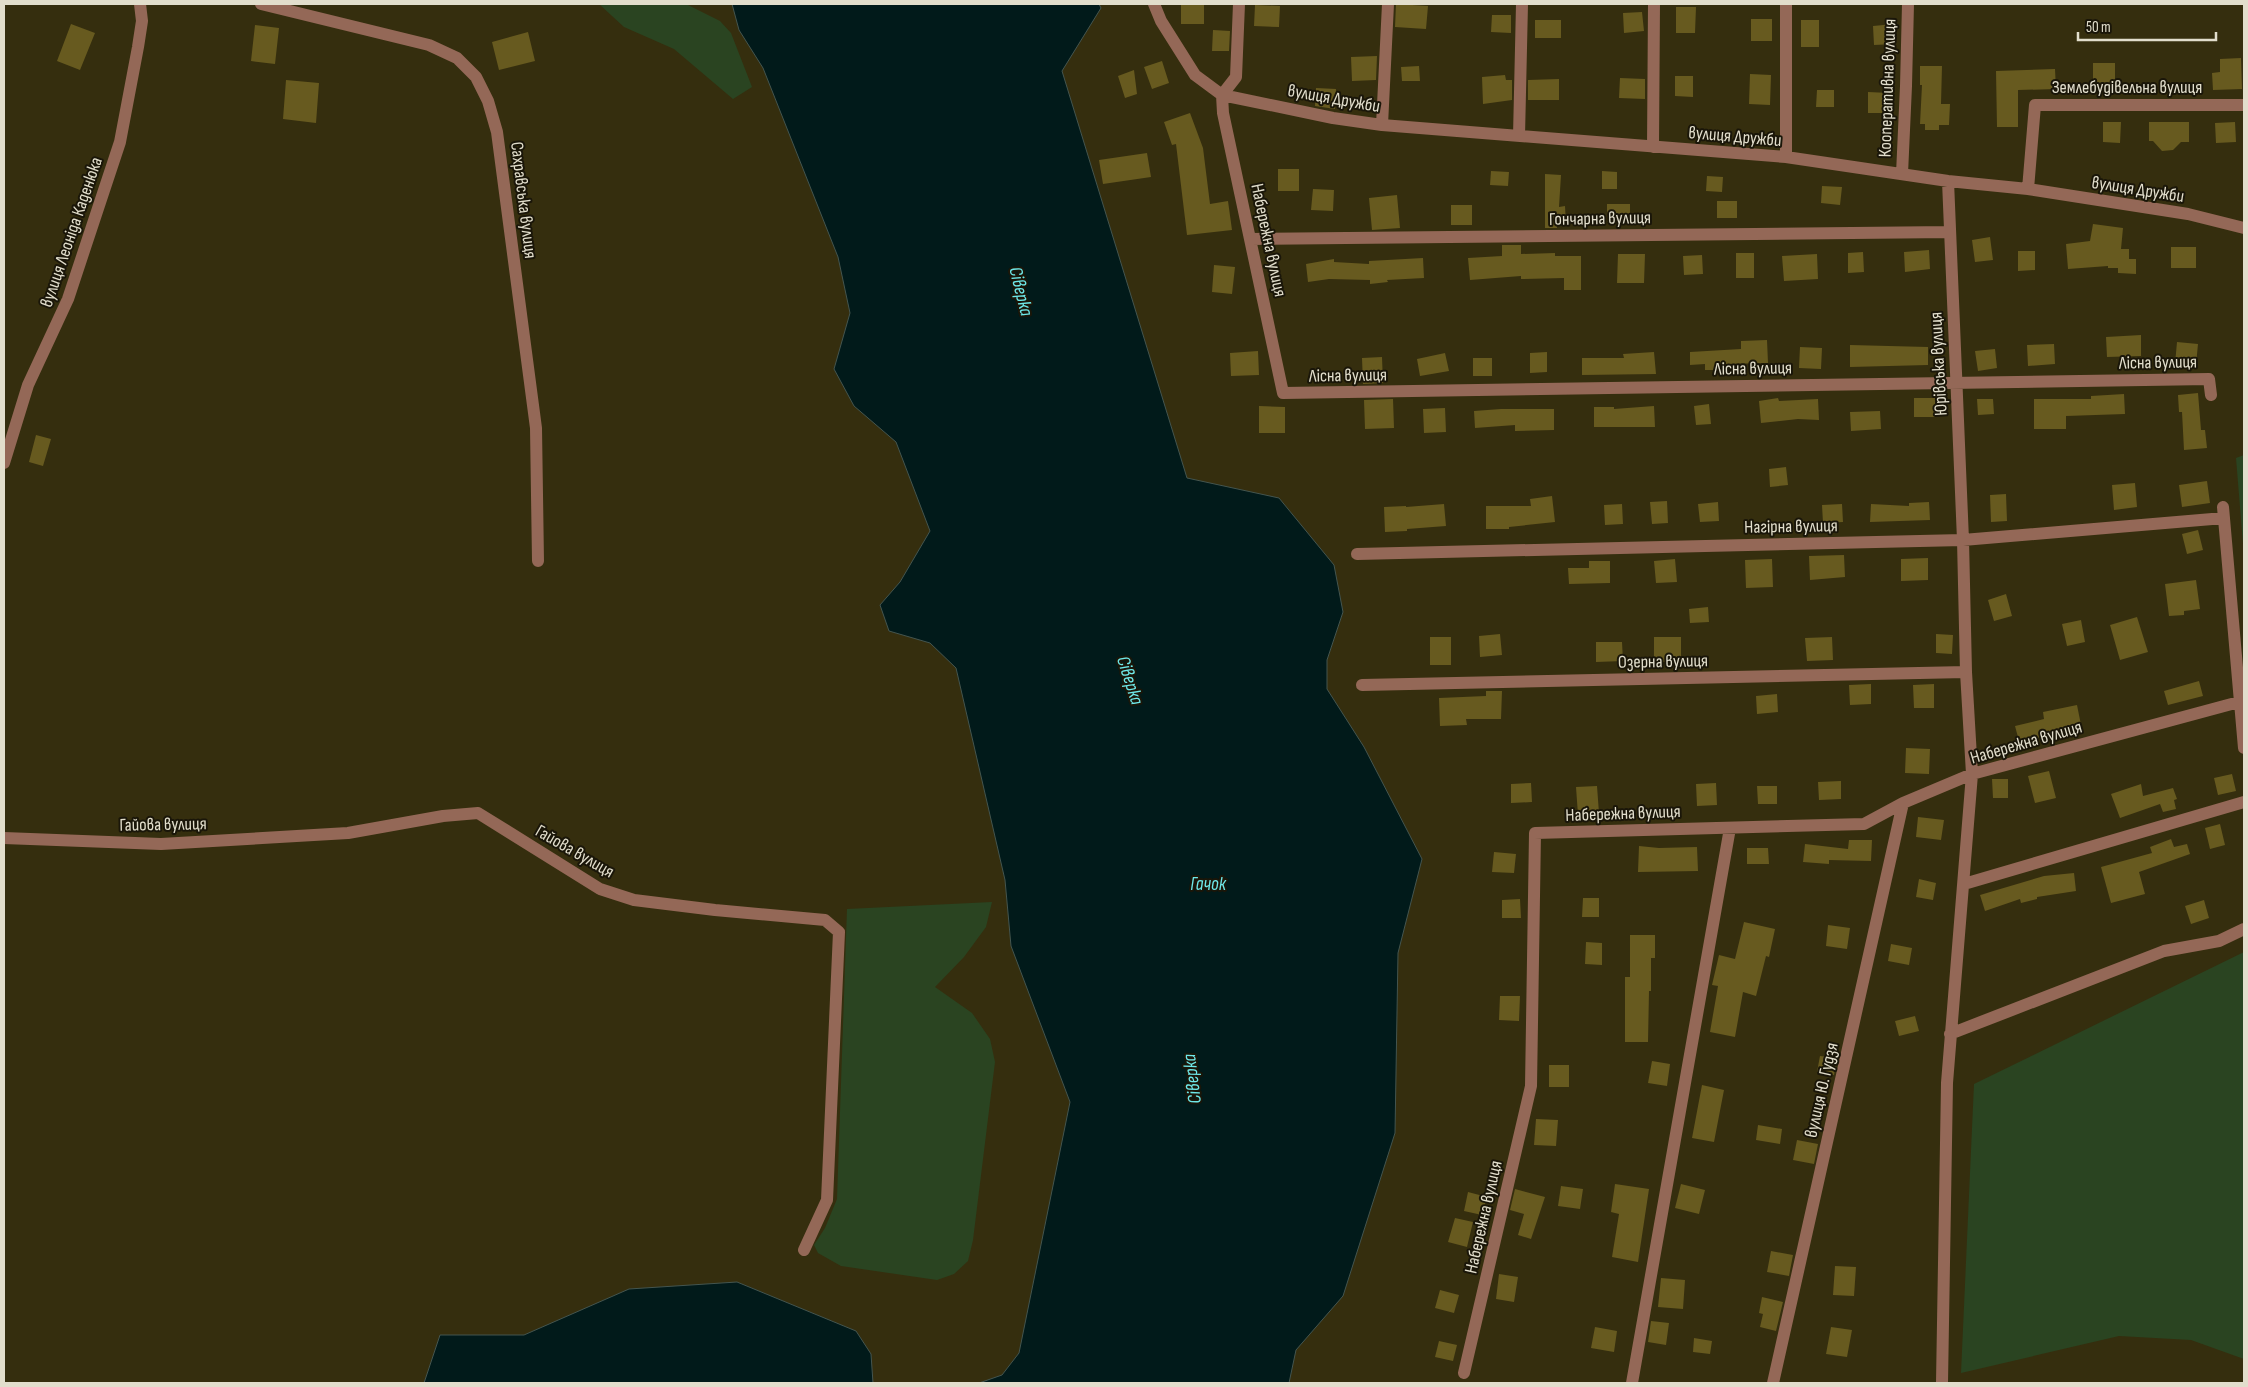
<svg xmlns="http://www.w3.org/2000/svg" width="2248" height="1387" font-family="'Sofia Sans Condensed',sans-serif">
	<rect width="100%" height="100%" fill="#352e0e"/>
	<path fill="#2a4421" d="M599,4H686L720,21L731,33L752,87L733,99L674,49L624,27Z
		M2244,455V556L2236,458Z
		M992,902L986,927L964,957L935,987L972,1013L990,1039L995,1062L973,1240L968,1261L954,1274L937,1280L841,1266L818,1253L814,1245L825,1228L837,1199L847,909Z
		M2244,952V1359L2191,1340L2119,1336L1961,1373L1974,1084Z"/>
	<path fill="#011a1a" stroke="#44554f" d="M732,4H1099L1101,8L1062,71L1187,478L1279,498L1334,565L1343,612L1327,660V689L1364,747L1422,859L1398,953L1395,1133L1343,1296L1296,1350L1289,1383H979L1002,1375L1019,1353L1070,1102L1011,946L1005,880L956,668L930,643L889,631L880,605L900,582L930,531L896,442L854,406L834,369L850,313L838,257L763,68L739,30Z
		M737,1282L856,1331L871,1354L873,1383H424L440,1335H524L629,1289Z"/>
	<path fill="#675a1f" d="M1396,4L1428,6L1426,29L1395,27Z
		M1181,5H1204V24H1181Z
		M1255,5L1280,6L1279,27L1254,26Z
		M1676,7H1696L1695,33H1676Z
		M1642,12L1644,31L1624,33L1623,13Z
		M1492,15H1511V33L1491,32Z
		M1751,19H1772V41H1751Z
		M1535,20H1561V38H1535Z
		M1801,20H1819V47H1801Z
		M71,24L95,33L80,70L57,61Z
		M1894,24L1895,44L1874,45L1873,26Z
		M255,25L279,28L275,64L251,61Z
		M1213,30L1230,31L1229,51H1212Z
		M528,32L535,61L499,70L492,42Z
		M1377,56L1376,80L1352,81L1351,57Z
		M2241,58L2242,89L2213,90L2212,73L2220,72V59Z
		M1162,61L1169,83L1152,89L1144,67Z
		M2093,63H2115V90H2093Z
		M1419,66L1420,81H1402L1401,67Z
		M1920,66H1942L1941,104H1950L1949,125H1939V130H1925V124H1920L1922,85H1920Z
		M2055,69L2056,89L2018,90V127H1997L1996,71Z
		M1134,70L1137,94L1125,98L1118,76Z
		M1750,74L1771,75L1770,105L1749,104Z
		M1505,75L1506,80H1512V100L1483,104L1482,77Z
		M1675,76H1693V97L1675,96Z
		M1620,78L1645,79V99L1619,98Z
		M1559,79V100H1528V80Z
		M286,80L319,83L316,123L283,119Z
		M1316,88L1336,89L1335,109L1315,106Z
		M1817,90H1834V107H1816Z
		M1868,92L1889,93V113H1868Z
		M1190,113L1203,148L1210,204L1228,201L1232,230L1187,235L1176,144L1172,145L1164,122Z
		M2103,122H2121L2120,143L2103,142Z
		M2149,122H2189V142H2181L2173,150L2162,151L2153,141H2149Z
		M2235,122L2236,142L2216,143L2215,123Z
		M1147,153L1151,177L1103,184L1099,160Z
		M1278,169H1299V191H1278Z
		M1491,171L1509,172L1508,186L1490,185Z
		M1602,171L1617,172V189H1602Z
		M1545,174L1561,175L1559,207L1565,206L1566,224H1557V228H1545Z
		M1707,176L1723,177L1722,192L1706,191Z
		M1822,186L1842,187L1840,205L1821,203Z
		M1313,189L1334,190L1333,211L1311,210Z
		M1397,195L1400,228L1372,230L1369,198Z
		M1717,201H1737V218H1717Z
		M1607,204H1630V222H1607Z
		M1451,205H1472V225H1451Z
		M2093,224L2123,228L2121,249H2129V259H2136V274L2118,273V268H2108V266L2068,269L2066,244L2090,241Z
		M1990,237L1993,260L1975,262L1972,240Z
		M1502,245H1521V254L1555,253V256H1581V290H1564V278L1521,279V276L1470,280L1468,258L1502,256Z
		M2171,247H2196V268H2171Z
		M1929,250L1930,269L1905,272L1904,252Z
		M2018,251H2035V270L2018,271Z
		M1863,252L1864,272L1848,273V253Z
		M1736,253H1754V278H1736Z
		M1618,254H1645L1644,283H1617Z
		M1817,254L1818,279L1784,281L1782,256Z
		M1702,255L1703,274L1684,275L1683,256Z
		M1423,258L1424,278L1387,280L1388,282L1370,284V280L1329,279L1308,282L1306,264L1334,259V262L1369,264V261Z
		M1214,265L1235,267L1232,294L1212,292Z
		M2141,335V356L2107,357L2106,337Z
		M1767,340L1768,363L1723,364L1724,370H1705V364L1690,365V352L1741,349V341Z
		M2177,342L2198,344L2196,365L2175,364Z
		M2054,344L2055,364L2028,366L2027,345Z
		M1850,345L1928,347V365L1850,367Z
		M1800,347L1822,348L1821,369L1799,368Z
		M1995,349L1997,368L1978,371L1975,351Z
		M1258,351L1259,375L1231,376L1230,353Z
		M1547,352V372L1530,373V353Z
		M1654,352L1656,374L1582,375V358H1624L1623,354Z
		M1445,353L1449,371L1420,376L1417,359Z
		M1382,357L1383,383L1363,384L1362,358Z
		M1473,358H1492V376H1473Z
		M2198,393L2201,430H2205L2207,448L2184,450L2182,412H2179L2178,395Z
		M2124,394L2125,414L2066,416V429H2034V399H2091V396Z
		M1778,398L1779,401L1818,399L1819,420L1798,419L1761,423L1759,401Z
		M1914,398H1935V417H1914Z
		M1393,399L1394,428L1365,429L1364,400Z
		M1977,399H1993L1994,414L1978,415Z
		M1709,404L1711,424L1696,425L1694,406Z
		M1259,406L1285,407V433H1259Z
		M1654,406L1655,427H1594V407H1614V409Z
		M1445,408L1446,432L1424,433L1423,409Z
		M1501,409H1554V430L1515,431V425L1475,428L1474,411Z
		M1880,411L1881,429L1851,431L1850,412Z
		M36,435L51,439L43,466L29,462Z
		M1786,467L1788,485L1770,487L1769,469Z
		M2207,481L2210,503L2182,507L2179,485Z
		M2135,483L2137,507L2114,510L2112,485Z
		M2006,494L2007,521L1991,522L1990,495Z
		M1552,496L1555,522L1509,527V529H1486V506H1531L1530,499Z
		M1667,501L1668,523L1652,524L1650,502Z
		M1718,502L1719,521L1700,522L1698,504Z
		M1929,502L1930,520L1870,522L1871,504L1909,506V503Z
		M1444,504L1446,526L1407,529V531L1385,532L1384,507L1406,506V507Z
		M1622,504L1623,524L1605,525L1604,505Z
		M1842,504L1843,522L1823,523L1822,505Z
		M2198,530L2203,550L2187,554L2182,534Z
		M1844,555L1845,577L1810,580L1809,556Z
		M1928,558V580L1901,581V559Z
		M1675,559L1677,582L1656,583L1654,561Z
		M1772,559L1773,587L1746,588L1745,560Z
		M1589,561H1610V583L1569,584L1568,568H1589Z
		M2196,580L2200,609L2184,611V615L2169,616L2165,584Z
		M2006,594L2012,616L1994,621L1988,600Z
		M1708,607L1709,622L1690,623L1689,609Z
		M2137,617L2148,652L2120,660L2110,625Z
		M2081,620L2085,642L2067,646L2062,624Z
		M1500,634L1502,655L1480,657L1479,636Z
		M1936,634L1953,635L1952,654L1936,653Z
		M1430,637H1451V665H1430Z
		M1654,637H1681V662H1654Z
		M1832,637L1833,660L1807,661L1805,638Z
		M1596,642H1622L1623,661L1596,662Z
		M2199,681L2203,696L2168,705L2164,691Z
		M1871,684V704L1850,705L1849,685Z
		M1934,684V708H1914L1913,685Z
		M1486,691H1502L1501,719H1466L1467,725L1440,726L1439,698L1486,696Z
		M1777,694L1778,712L1757,714L1756,696Z
		M2077,705L2082,730L2019,741L2015,726L2044,719L2043,712Z
		M1906,748L1930,749L1929,774L1905,773Z
		M2049,771L2056,798L2035,803L2028,776Z
		M2232,774L2236,791L2218,795L2214,778Z
		M1992,779H2008V798H1993Z
		M1841,781V799L1819,800L1818,782Z
		M1531,783L1532,802L1511,803V784Z
		M1716,783L1717,805L1697,806L1696,784Z
		M2141,784L2143,796L2173,788L2177,799L2174,800L2176,809L2163,812L2160,804L2120,818L2111,794Z
		M1597,786L1599,813L1578,815L1576,787Z
		M1757,786H1777V804H1758Z
		M1918,817L1944,820L1941,840L1916,837Z
		M2220,824L2225,845L2210,849L2205,828Z
		M2171,839L2174,847L2187,844L2190,854L2139,872L2145,894L2111,903L2101,867L2152,853L2150,847Z
		M1849,840H1872L1871,861L1829,860V864L1803,862L1805,844L1848,849Z
		M1639,846L1659,848L1697,847L1698,871L1638,872Z
		M1747,848H1768L1769,864H1747Z
		M1494,852L1516,854L1514,873L1492,872Z
		M2074,873L2076,891L2037,897V899L2021,903L2020,899L1985,911L1980,895L2044,876Z
		M1919,879L1936,883L1933,900L1916,897Z
		M1583,898H1599V917H1582Z
		M1520,899L1521,918H1502V900Z
		M2204,900L2209,918L2191,924L2185,906Z
		M1744,922L1775,929L1769,957L1766,956L1756,996L1743,992L1735,1037L1710,1032L1718,986L1712,985L1719,955L1735,959Z
		M1828,925L1850,928L1847,949L1826,946Z
		M1630,935H1655V958H1651V991H1649L1648,1042H1625V977H1630Z
		M1586,942L1602,943V965L1585,964Z
		M1891,944L1912,948L1909,965L1888,961Z
		M1500,996H1520L1519,1021L1499,1020Z
		M1915,1016L1919,1031L1899,1036L1895,1021Z
		M1820,1056L1837,1058L1834,1075L1817,1072Z
		M1652,1061L1670,1064L1667,1086L1648,1083Z
		M1549,1065H1569V1087H1549Z
		M1702,1085L1724,1090L1714,1142L1692,1138Z
		M1536,1119L1558,1120L1556,1146L1534,1145Z
		M1758,1125L1782,1129L1780,1144L1756,1140Z
		M1797,1140L1818,1144L1814,1164L1793,1160Z
		M1615,1184L1649,1189L1638,1262L1612,1257L1619,1214L1611,1212Z
		M1681,1184L1705,1190L1699,1214L1675,1208Z
		M1561,1186L1583,1189L1580,1209L1558,1206Z
		M1515,1189L1545,1197L1531,1239L1518,1235L1524,1214L1510,1210Z
		M1468,1192L1487,1197L1482,1215L1464,1211Z
		M1455,1218L1473,1222L1467,1247L1448,1242Z
		M1771,1251L1793,1255L1789,1276L1767,1272Z
		M1835,1266L1856,1267L1854,1296L1833,1295Z
		M1499,1274L1518,1277L1514,1302L1496,1299Z
		M1661,1278L1685,1280L1683,1309L1658,1307Z
		M1440,1290L1459,1295L1454,1313L1435,1308Z
		M1762,1297L1783,1302L1776,1331L1760,1327L1763,1314L1759,1313Z
		M1651,1321L1669,1323L1666,1345L1648,1342Z
		M1595,1327L1617,1331L1614,1352L1591,1348Z
		M1831,1327L1852,1330L1847,1357L1826,1354Z
		M1694,1338L1712,1341L1710,1354L1693,1352Z
		M1439,1341L1457,1345L1453,1361L1435,1357Z"/>
	<g fill="none" stroke-linecap="round" stroke-linejoin="round">
		<path stroke="#946857" stroke-width="12" d="M261,4L429,45L457,58L476,77L488,101L497,132L536,428L538,561
			M1154,4L1161,21L1195,75L1222,95L1333,118L1382,125L1786,157L1948,181L2028,189L2188,214L2244,228
			M1786,4V157
			M1222,95L1223,113L1283,393L2209,379L2211,395
			M1222,95L1236,77L1239,4
			M1382,125L1388,4
			M1519,136L1522,4
			M1653,147L1654,4
			M1902,174L1906,86L1908,4
			M2028,189L2035,105H2244
			M1251,239L1950,232
			M4,463L28,385L68,299L120,142L138,47L142,21L140,4
			M2223,507L2244,748
			M1357,554L1963,540L2224,518
			M1362,685L1966,672
			M4,838L161,844L348,833L443,816L478,813L600,889L634,900L715,910L825,920L839,932L827,1200L804,1250
			M1964,884L2244,802
			M1950,1034L2164,951L2219,941L2244,929
			M1464,1373L1531,1086L1535,833L1864,824L1903,803L1972,774L2239,702
			M1632,1383L1730,828
			M1773,1383L1903,803
			M1942,1383L1947,1083L1972,774L1966,672L1963,540L1948,181"/>
	</g>
	<g text-anchor="middle" stroke-width="4" stroke-linejoin="round" paint-order="stroke">
		<g font-size="18" fill="#e2decc" stroke="#1a1609">
			<text x="2127" y="93">Землебудівельна вулиця</text>
			<text transform="translate(1887 88) rotate(-88)" y="6">Кооперативна вулиця</text>
			<text transform="translate(1334 98) rotate(10)" y="6">вулиця Дружби</text>
			<text transform="translate(1735 136) rotate(5)" y="6">вулиця Дружби</text>
			<text transform="translate(2138 189) rotate(9)" y="6">вулиця Дружби</text>
			<text transform="translate(524 200) rotate(83)" y="6">Сахравська вулиця</text>
			<text transform="translate(1600 218) rotate(-1)" y="6">Гончарна вулиця</text>
			<text transform="translate(71 232) rotate(-71)" y="6">вулиця Леоніда Каденюка</text>
			<text transform="translate(1269 240) rotate(78)" y="6">Набережна вулиця</text>
			<text transform="translate(2158 362) rotate(-1)" y="6">Лісна вулиця</text>
			<text transform="translate(1938 364) rotate(-93)" y="6">Юрівська вулиця</text>
			<text transform="translate(1753 368) rotate(-1)" y="6">Лісна вулиця</text>
			<text transform="translate(1348 375) rotate(-1)" y="6">Лісна вулиця</text>
			<text transform="translate(1791 526) rotate(-1)" y="6">Нагірна вулиця</text>
			<text transform="translate(1663 661) rotate(-1)" y="6">Озерна вулиця</text>
			<text transform="translate(2026 742) rotate(-16)" y="6">Набережна вулиця</text>
			<text transform="translate(1623 813) rotate(-2)" y="6">Набережна вулиця</text>
			<text transform="translate(163 824) rotate(-1)" y="6">Гайова вулиця</text>
			<text transform="translate(575 851) rotate(30)" y="6">Гайова вулиця</text>
			<text transform="translate(1821 1090) rotate(-77)" y="6">вулиця Ю. Гудзя</text>
			<text transform="translate(1483 1217) rotate(-77)" y="6">Набережна вулиця</text>
		</g>
		<g font-size="19" font-style="italic" fill="#6ee8e9" stroke="#1a1609">
			<text transform="translate(1022 291) rotate(76)" y="7">Сіверка</text>
			<text transform="translate(1131 680) rotate(72)" y="7">Сіверка</text>
			<text x="1208" y="890">Гачок</text>
			<text transform="translate(1191 1079) rotate(-97)" y="7">Сіверка</text>
		</g>
	</g>
	<rect width="2248" height="1387" fill="none" stroke="#e2decc" stroke-width="10"/>
	<path d="M2078 32v8h138v-8" fill="none" stroke="#e2decc" stroke-width="2.5"/>
	<text x="2086" y="32" font-size="15" fill="#e2decc" stroke="#1a1609" stroke-width="4" paint-order="stroke">50 m</text>
</svg>
